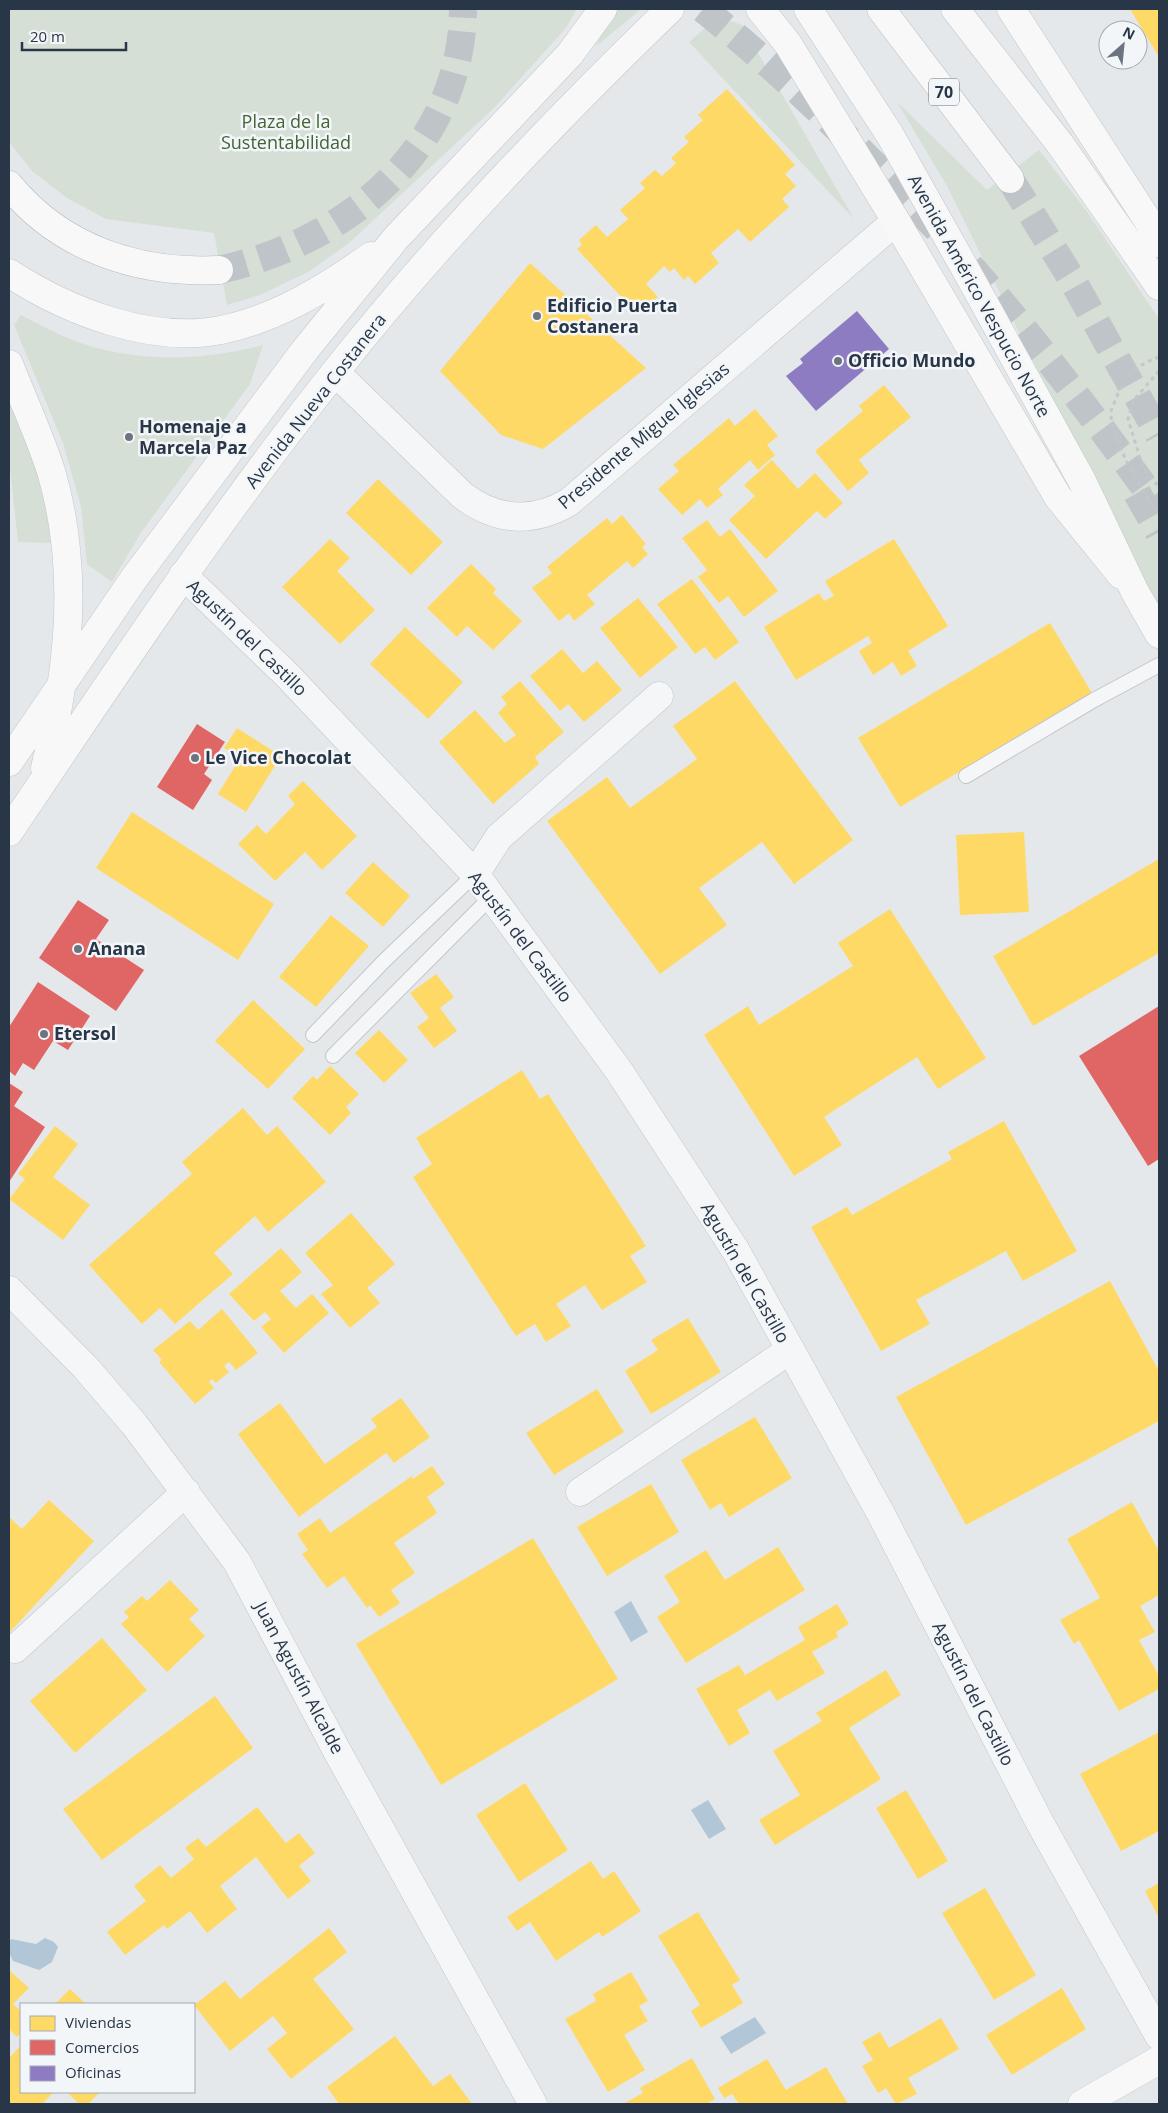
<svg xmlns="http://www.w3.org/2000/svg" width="1168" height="2113" font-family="'Open Sans',sans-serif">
	<rect width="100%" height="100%" fill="#e5e8ea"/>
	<path fill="#d6dfd5" d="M9,9H577L566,28L493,109L349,243L310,271L260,295L227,305L214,233L106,219L67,198L32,171L9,142Z
		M616,9H641L595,47Z
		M723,18L742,25L854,219L689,42L713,21Z
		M897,102L987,190L1039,150L1086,210L1159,319V616L947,186Z
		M21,315C37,323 53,332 70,339C131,363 200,362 263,345L250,384L140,534L112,582L87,564L81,507L63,443L14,325Z
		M9,395L44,489L53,543L18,542L9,459Z"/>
	<path fill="#b1c7d7" d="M631,1601L648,1632L631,1642L614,1612Z
		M708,1800L726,1829L709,1839L691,1810Z
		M45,1938L54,1942L58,1947L52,1962L39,1970L13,1961C9,1954 6,1945 11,1939L36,1944Z
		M755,2017L766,2033L731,2054L720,2037Z"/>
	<path fill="#ffd966" d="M1130,9H1159V57Z
		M727,89L795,165L785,174L796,186L782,199L789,207L750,242L738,229L711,253L719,263L695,284L688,276L684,280L674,268L670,272L664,266L646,284L658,297L638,315L577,249L582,245L579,240L596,225L607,237L628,219L620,210L645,188L640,183L655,170L662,176L676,163L671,158L689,142L684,137L703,120L698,115Z
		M530,263L646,368L543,449L501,435L440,371Z
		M884,385L911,417L859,460L869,473L848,491L815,451L863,411L859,406Z
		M755,409L778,436L767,445L775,455L758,470L750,460L718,489L723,495L707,508L700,499L682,515L658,489L679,471L673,465L729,418L735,426Z
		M772,460L798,489L815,473L843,503L825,519L817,511L766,559L729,520L755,496L744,485Z
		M378,479L443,542L411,575L346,513Z
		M622,515L646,544L642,547L648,554L633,568L627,561L587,595L595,604L574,621L569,613L559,621L532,588L552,573L547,567L607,518L612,524Z
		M707,520L720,537L730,529L778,591L744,617L728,596L719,603L698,577L707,570L682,538Z
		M330,539L350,558L337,571L375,610L340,644L282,587Z
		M894,539L948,626L908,651L917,666L901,676L893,662L873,675L859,651L872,643L868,636L796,680L764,627L819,593L824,601L834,596L825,581Z
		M471,564L496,589L493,593L522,621L493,650L467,626L457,637L427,608Z
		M692,579L739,642L715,660L705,647L695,654L657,604Z
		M638,598L678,647L640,678L600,628Z
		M1050,623L1092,693L900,807L858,738Z
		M405,627L463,682L428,719L370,664Z
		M562,649L583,673L597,661L622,690L584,722L568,704L560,711L530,676Z
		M520,681L564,732L535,757L539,764L493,804L439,742L475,710L505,743L516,735L498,713L507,704L501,697Z
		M735,681L853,840L794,884L762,842L699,888L727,925L660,974L547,821L607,777L630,808L697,759L673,726Z
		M237,728L281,756L246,812L218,794L240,758L224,748Z
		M303,781L357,836L322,870L305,852L275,881L238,844L257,825L266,834L295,804L288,796Z
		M132,812L274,904L238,960L96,868Z
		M1024,832L1029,912L960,915L956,835Z
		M1159,859V953L1033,1026L993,956Z
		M373,862L410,896L383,927L345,893Z
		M890,909L986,1058L938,1089L917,1057L824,1117L842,1145L794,1176L704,1035L748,1006L759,1025L853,966L838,943Z
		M331,915L369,946L316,1007L279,977Z
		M436,974L454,997L440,1008L457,1031L434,1048L417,1027L429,1018L410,993Z
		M253,1000L305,1049L268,1089L215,1041Z
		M379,1030L408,1060L384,1083L355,1053Z
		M330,1066L359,1094L346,1107L351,1113L330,1135L292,1098L313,1076L317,1080Z
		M522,1070L540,1099L548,1094L646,1246L630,1256L647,1282L602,1310L585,1285L556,1304L571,1326L546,1342L535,1324L516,1336L413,1177L432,1164L416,1138Z
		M243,1108L267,1135L277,1126L326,1182L268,1232L255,1216L214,1253L233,1274L175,1324L160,1308L142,1324L89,1265L192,1174L182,1162Z
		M1004,1121L1077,1251L1023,1281L1006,1251L916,1300L930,1324L881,1351L811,1227L847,1207L852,1215L952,1159L948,1152Z
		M55,1126L78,1144L53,1177L90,1205L63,1240L9,1199L25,1179L18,1174Z
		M351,1213L395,1264L367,1288L380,1303L350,1328L321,1294L333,1285L305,1253Z
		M281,1248L302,1272L280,1291L296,1308L312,1294L329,1313L284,1353L261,1327L271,1319L265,1312L254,1321L229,1294Z
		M1110,1281L1159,1371V1421L966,1525L896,1397Z
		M222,1309L258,1353L236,1370L229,1362L224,1366L229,1372L216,1383L212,1379L209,1382L214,1388L195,1404L159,1362L162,1360L153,1350L190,1321L198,1330Z
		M688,1318L721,1372L651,1414L625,1371L658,1350L651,1340Z
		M597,1389L624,1432L554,1475L526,1433Z
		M401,1398L430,1437L394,1463L386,1453L299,1517L238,1434L280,1403L325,1464L377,1427L371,1419Z
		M755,1417L792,1478L729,1517L721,1503L710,1510L681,1460Z
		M432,1466L445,1484L427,1497L437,1513L394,1543L415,1573L391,1590L400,1603L379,1617L370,1605L367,1608L344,1576L327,1588L302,1554L308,1550L297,1534L320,1518L330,1533L412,1476L413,1479Z
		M651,1484L679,1532L607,1576L577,1527Z
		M49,1500L94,1541L9,1633V1517L22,1529Z
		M1132,1502L1159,1551V1595L1140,1606L1155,1632L1139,1640L1159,1676V1689L1119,1711L1079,1640L1074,1644L1060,1620L1100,1598L1067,1539Z
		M533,1538L618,1679L441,1785L356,1644Z
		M778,1547L805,1590L686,1663L657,1617L680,1602L664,1576L706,1550L725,1580Z
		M170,1580L199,1610L189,1619L205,1636L167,1672L121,1624L129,1617L124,1612L142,1596L147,1601Z
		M837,1604L849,1624L836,1632L838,1637L812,1652L825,1673L777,1701L770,1690L737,1710L750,1733L729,1746L696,1689L739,1665L745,1675L805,1640L798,1627Z
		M102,1638L147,1690L75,1753L30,1701Z
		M886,1670L901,1695L849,1728L881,1779L775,1845L759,1820L800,1795L773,1751L822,1721L816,1713Z
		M215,1696L253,1748L102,1860L63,1809Z
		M1159,1732V1831L1121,1851L1080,1774Z
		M525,1783L568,1850L519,1882L476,1815Z
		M906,1790L948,1861L918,1879L876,1808Z
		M257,1807L286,1843L299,1833L315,1853L299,1866L311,1881L288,1899L256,1857L220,1886L237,1909L207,1933L190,1911L167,1929L164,1925L125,1955L107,1932L146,1901L134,1886L160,1865L171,1878L194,1859L185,1848L198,1838L206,1847Z
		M591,1861L603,1879L614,1871L641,1911L602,1937L599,1932L556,1961L530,1922L517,1931L507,1917Z
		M1159,1883V1918L1145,1891Z
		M985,1888L1036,1975L994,2000L942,1913Z
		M698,1912L740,1980L732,1985L743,2003L701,2028L691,2011L700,2005L658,1936Z
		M329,1928L347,1952L313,1979L354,2029L291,2079L267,2049L287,2033L273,2016L230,2051L194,2005L225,1981L240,1999Z
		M9,1970L29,1988L13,2004L21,2011V2032L17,2037L9,2029Z
		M631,1972L648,2001L639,2006L648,2021L624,2035L645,2070L608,2092L565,2019L596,2001L593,1994Z
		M1062,1988L1086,2029L1012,2075L986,2035Z
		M70,1989L86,2004H55Z
		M941,2018L959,2049L908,2078L917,2094L896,2104L886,2088L878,2093L862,2066L873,2060L862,2042L880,2032L889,2048Z
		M395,2036L433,2086L450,2074L472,2104H339L327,2087Z
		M21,2045V2092H54L42,2104H9V2058Z
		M692,2058L715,2099L706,2104H623L643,2093L640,2088Z
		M767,2059L786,2090L826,2067L848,2104H739L732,2094L724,2098L718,2088Z
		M67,2092H100L88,2104H79Z"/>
	<path fill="#e06666" d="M197,724L225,742L204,774L212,780L193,810L157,787Z
		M78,900L109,920L96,939L144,970L116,1011L39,958Z
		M38,982L90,1016L68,1050L53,1041L34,1070L23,1063L15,1076L9,1071V1027Z
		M1159,1006V1159L1148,1166L1079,1056Z
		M9,1083L23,1092L14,1106L45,1127L9,1182Z"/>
	<path fill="#8e7cc3" d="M857,311L889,349L816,411L786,376L803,363L800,359Z"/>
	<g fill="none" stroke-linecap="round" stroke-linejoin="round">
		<path stroke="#bfc4c9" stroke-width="28" stroke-dasharray="28 14" stroke-linecap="butt" d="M703,9C788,77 865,154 940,232
			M1010,179L1073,281L1159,435
			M970,266C1038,343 1099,424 1159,507
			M219,270C347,242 462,148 463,9
			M1137,493L1159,532"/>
		<defs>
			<path id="lane" d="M966,776L1094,700L1159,665
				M313,1035L384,961L475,874
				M333,1056L491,897"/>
			<path id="street" d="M335,372L462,495C496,521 532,524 569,502L896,221
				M183,575L287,675L475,874L619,1071L736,1251L881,1514L1040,1823L1159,2036
				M475,874L499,837L659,696
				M9,1290L85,1367L134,1424L237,1562L337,1751L533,2104
				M580,1492L790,1350
				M15,1649L186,1492"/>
			<path id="secondary" d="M760,9L788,44L896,221L1058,497L1121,575
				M1011,9L1150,224L1159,243
				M9,273C67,311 151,344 221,330C276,319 326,288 371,256
				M9,364C23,400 39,434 51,471C80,569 69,670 45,768
				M9,762L135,577L305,350L396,238L570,54L603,9
				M9,832C114,676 218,519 335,372C437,243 552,123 670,9
				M1082,2104L1159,2060"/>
			<path id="primary" d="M808,9L890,135L972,281L1082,481L1135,592L1159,634
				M955,9L1060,144L1159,286"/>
			<path id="highway" d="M881,9L1010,179
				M9,185C61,249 139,274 219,270"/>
		</defs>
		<use href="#lane" stroke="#c3c6c8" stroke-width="16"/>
		<use href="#street" stroke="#c3c6c8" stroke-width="29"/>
		<use href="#secondary" stroke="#c3c6c8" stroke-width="29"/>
		<use href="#primary" stroke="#c1c5c8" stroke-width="29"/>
		<use href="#highway" stroke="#b7bbbf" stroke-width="29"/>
		<path stroke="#c3c7cb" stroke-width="3" stroke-dasharray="4 4" stroke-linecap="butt" d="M1159,357C1137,364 1123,380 1115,401C1113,406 1110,411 1111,416C1117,451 1140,487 1159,516
			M1159,371L1133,401L1128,419L1143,468L1159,487"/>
		<use href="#lane" stroke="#f5f6f7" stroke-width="14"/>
		<use href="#street" stroke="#f5f6f7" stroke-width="28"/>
		<use href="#secondary" stroke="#f8f8f8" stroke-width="28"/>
		<use href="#primary" stroke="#f8f8f8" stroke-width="28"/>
		<use href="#highway" stroke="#f8f8f8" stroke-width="28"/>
	</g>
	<g fill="#6b7480" stroke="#f3f6f9" stroke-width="2">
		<circle cx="537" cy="316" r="5"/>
		<circle cx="838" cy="361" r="5"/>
		<circle cx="129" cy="437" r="5"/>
		<circle cx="195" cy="758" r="5"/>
		<circle cx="78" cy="949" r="5"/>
		<circle cx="44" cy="1034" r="5"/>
	</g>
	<g text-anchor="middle" stroke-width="5" stroke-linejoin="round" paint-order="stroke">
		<rect fill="#f3f6f9" stroke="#66707c" stroke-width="1" x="929" y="78.5" width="30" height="27" rx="4"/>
		<g font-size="16" font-weight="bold" fill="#293647">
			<text x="944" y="98">70</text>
		</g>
		<g font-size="18" fill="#416435" stroke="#f3f6f9">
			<text x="286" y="128">Plaza de la<tspan x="286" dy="21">Sustentabilidad</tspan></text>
		</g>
		<g font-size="18" fill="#293647" stroke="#f3f6f9">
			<text transform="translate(979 296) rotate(61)" y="6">Avenida Américo Vespucio Norte</text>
			<text transform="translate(316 401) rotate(-52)" y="6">Avenida Nueva Costanera</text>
			<text transform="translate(644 436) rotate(-40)" y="6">Presidente Miguel Iglesias</text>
			<text transform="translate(247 638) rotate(44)" y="6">Agustín del Castillo</text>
			<text transform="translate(520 937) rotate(53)" y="6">Agustín del Castillo</text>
			<text transform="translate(745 1273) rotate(60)" y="6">Agustín del Castillo</text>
			<text transform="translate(299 1678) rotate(62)" y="6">Juan Agustín Alcalde</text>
			<text transform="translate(973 1694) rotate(63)" y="6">Agustín del Castillo</text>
		</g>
		<g font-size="18" font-weight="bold" fill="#293647" stroke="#f3f6f9" text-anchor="start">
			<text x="547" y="312">Edificio Puerta<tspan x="547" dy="21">Costanera</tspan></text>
			<text x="848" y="367">Officio Mundo</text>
			<text x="139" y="433">Homenaje a<tspan x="139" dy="21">Marcela Paz</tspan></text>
			<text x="205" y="764">Le Vice Chocolat</text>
			<text x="88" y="955">Anana</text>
			<text x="54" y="1040">Etersol</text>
		</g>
	</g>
	<rect width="1168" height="2113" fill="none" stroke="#293647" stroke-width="20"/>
	<rect x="20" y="2003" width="175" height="90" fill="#f3f6f9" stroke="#a2a9b2"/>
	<rect x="30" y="2016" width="25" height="15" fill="#ffd966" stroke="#a2a9b2"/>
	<text x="65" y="2028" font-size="15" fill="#293647">Viviendas</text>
	<rect x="30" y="2040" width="25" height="15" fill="#e06666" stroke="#a2a9b2"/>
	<text x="65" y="2053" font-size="15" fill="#293647">Comercios</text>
	<rect x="30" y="2066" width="25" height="15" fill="#8e7cc3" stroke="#a2a9b2"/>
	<text x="65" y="2078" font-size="15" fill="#293647">Oficinas</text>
	<g transform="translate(1123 45) rotate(27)"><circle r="24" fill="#f3f6f9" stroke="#a2a9b2"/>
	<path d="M0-4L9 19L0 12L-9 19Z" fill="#6b7480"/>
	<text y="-8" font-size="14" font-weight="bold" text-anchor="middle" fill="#293647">N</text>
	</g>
	<path d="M22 42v8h104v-8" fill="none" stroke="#293647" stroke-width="2.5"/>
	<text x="30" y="42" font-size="15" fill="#293647" stroke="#f3f6f9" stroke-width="4" paint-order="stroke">20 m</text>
</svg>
